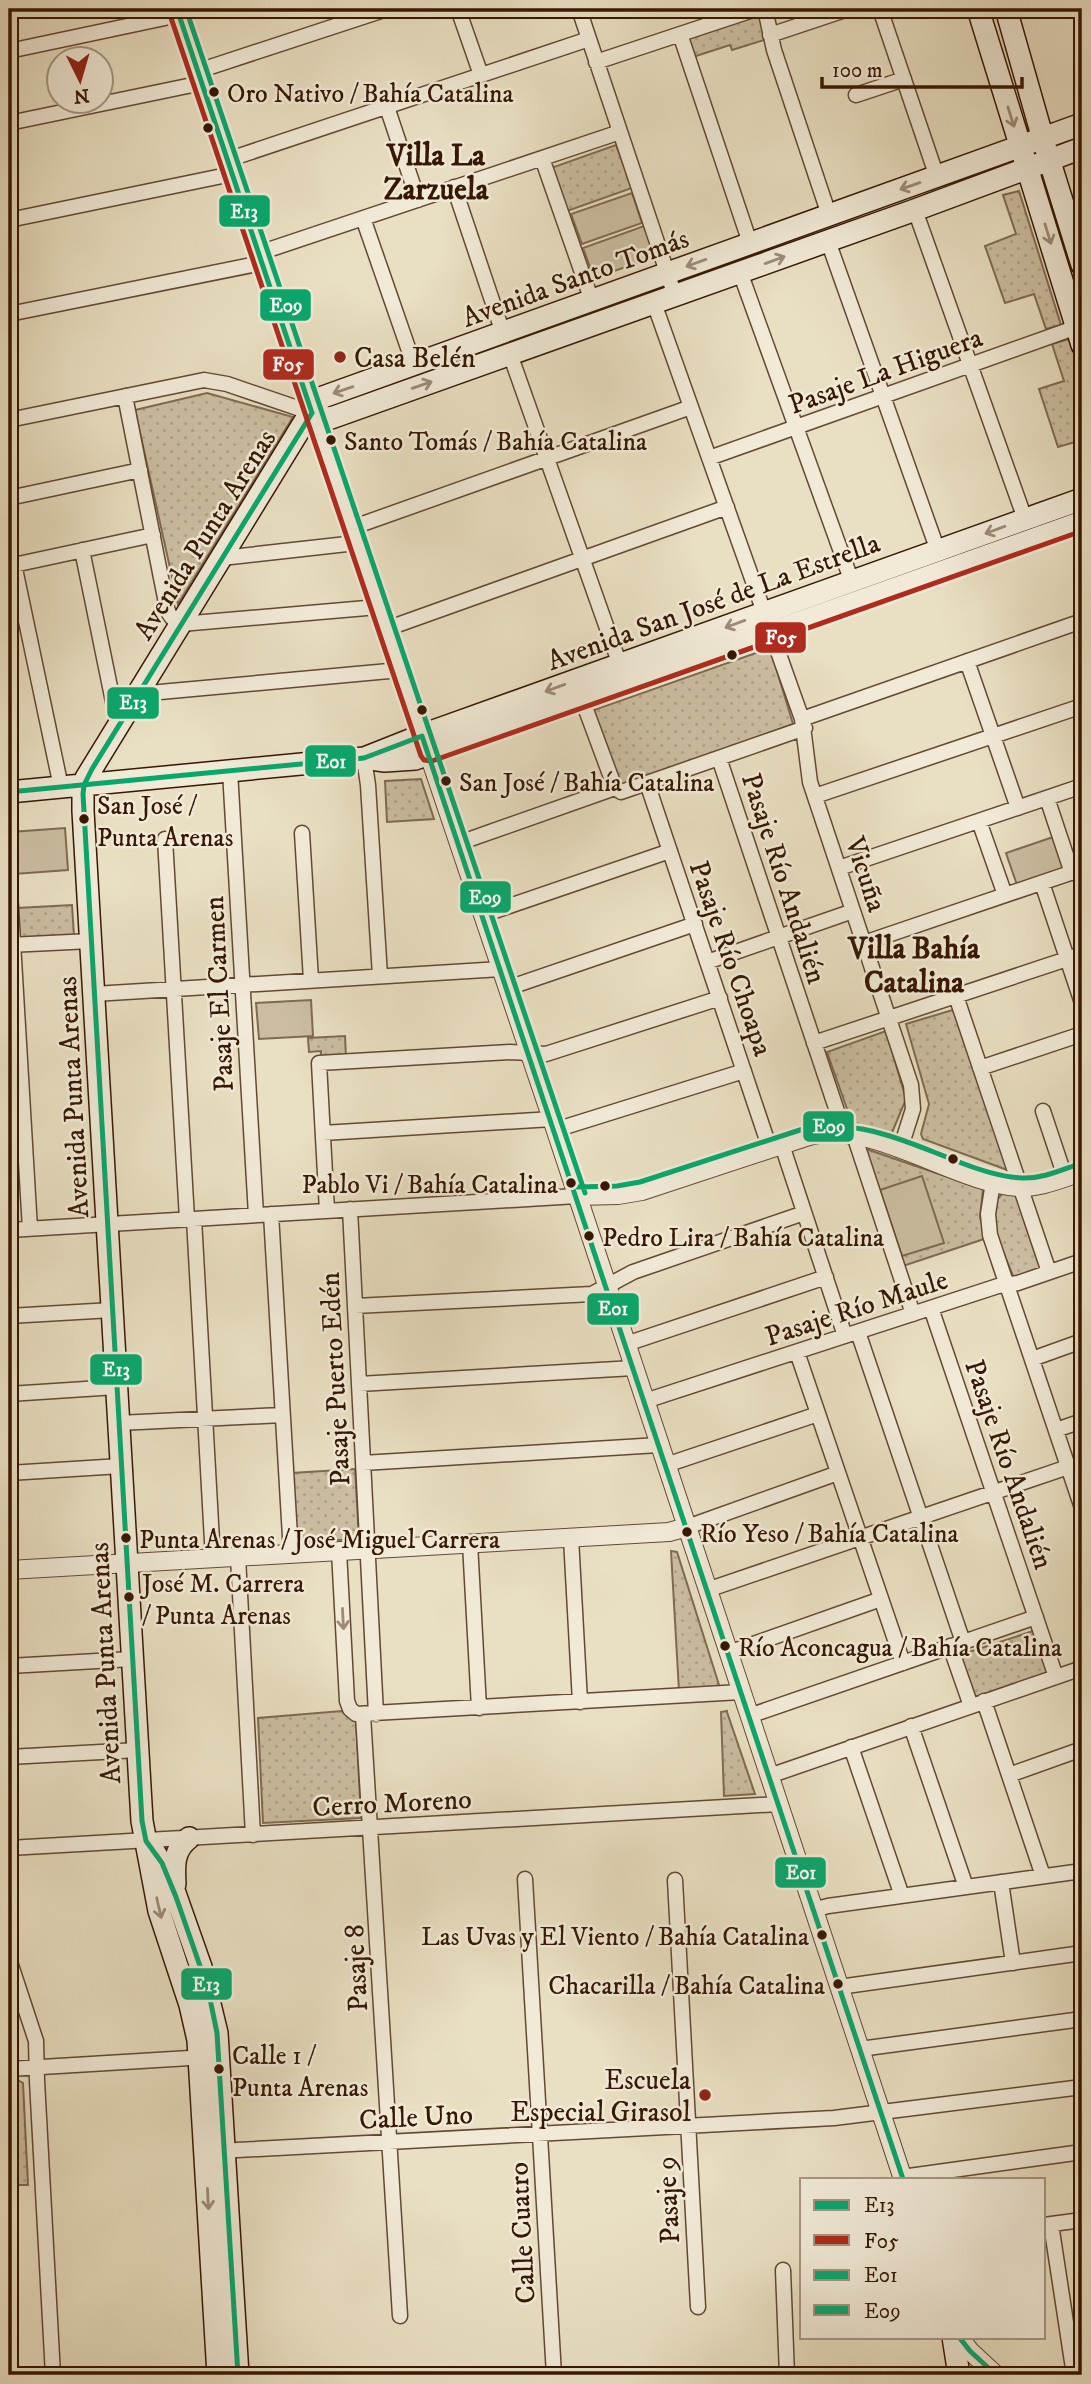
<svg xmlns="http://www.w3.org/2000/svg" width="1091" height="2384" font-family="'IM FELL DW Pica',serif">
	<defs>
		<pattern id="grass-dots" width="8" height="8" patternUnits="userSpaceOnUse" patternTransform="scale(1.75)"><rect width="8" height="8" fill="#cbbda1"/><path d="M2 2h.1M6 6h.1" fill="none" stroke="#afa289" stroke-width="1.8" stroke-linecap="round"/></pattern>
	</defs>
	<rect width="100%" height="100%" fill="#e9dfc2"/>
	<filter id="stains"><feTurbulence type="fractalNoise" baseFrequency=".00286" numOctaves="4"/><feColorMatrix values="0 0 0 0 .2 0 0 0 0 .09 0 0 0 0 .02 0 0 0 .5 -.17"/></filter>
	<radialGradient id="worn" r=".72"><stop offset=".6" stop-color="#630" stop-opacity="0"/><stop offset="1" stop-color="#630" stop-opacity=".3"/></radialGradient>
	<path fill="url(#grass-dots)" stroke="#806a52" stroke-width="2" d="M758,13L767,39L732,50L730,45L693,57L686,36Z
		M616,145L632,188L567,211L551,168Z
		M1019,191L1061,325L1046,329L1034,294L1005,303L985,246L1016,234L1003,195Z
		M1072,338L1082,371V440L1058,447L1039,389L1064,381L1052,344Z
		M207,393L293,417L178,604L135,410Z
		M770,648L793,724L624,785L620,783L591,711Z
		M421,779L434,819L387,822L385,781Z
		M72,905L74,936L19,940L17,908Z
		M956,1009L1010,1171L923,1139L921,1134L929,1104L906,1024Z
		M886,1031L906,1099L891,1135L853,1126L827,1052Z
		M345,1036L346,1058L321,1059V1051L309,1052L308,1038Z
		M866,1149L983,1189L980,1218L987,1238L903,1266Z
		M1017,1193L1042,1265L1040,1271L1019,1278L1013,1276L993,1227L994,1204L1002,1194Z
		M355,1469L359,1539L296,1542L292,1473Z
		M671,1551L677,1552L720,1688L679,1691Z
		M1033,1631L1048,1674L976,1700L960,1655Z
		M342,1711L347,1716L356,1720L361,1818L263,1823L258,1718Z
		M727,1711V1712L755,1794L724,1796L721,1712Z
		M9,2079H16L23,2083L28,2185H9Z"/>
	<path fill="#cbbda1" stroke="#806a52" stroke-width="2" d="M632,193L642,223L582,244L571,214Z
		M644,226L655,257L594,278L583,248Z
		M65,828L68,870L14,874L11,832Z
		M1053,837L1064,868L1017,885L1006,853Z
		M311,1000L313,1036L259,1039L256,1003Z
		M922,1176L944,1243L902,1256L880,1190Z"/>
	<g fill="none" stroke-linecap="round" stroke-linejoin="round">
		<defs>
			<path id="minor" d="M458,9L481,75
				M579,9L675,296
				M765,9L774,50L829,215
				M880,9L937,177
				M680,34L750,243
				M770,35L848,9
				M9,51L179,15
				M596,62L756,9
				M198,71L387,9
				M856,95L904,79
				M387,107L418,200
				M9,123L202,83
				M542,158L592,301
				M227,160L589,39
				M454,187L503,333
				M915,210L1025,519
				M363,218L414,365
				M9,220L232,174
				M828,241L938,551
				M259,253L620,132
				M740,272L852,582
				M654,303L802,719L810,782L911,1085L913,1109L900,1150
				M9,314L262,263
				M510,354L620,665
				M125,396L167,608C169,616 174,621 181,624L378,607
				M9,420L204,380L227,384L312,413
				M709,458L1077,327
				M9,498L140,470
				M351,528L691,407
				M82,550L118,726
				M222,558L356,543
				M14,564L61,787
				M9,566L153,535
				M386,629L727,507
				M967,661L1018,808
				M138,694L400,670
				M582,699L615,788L621,792L805,728
				M802,719L1082,621
				M364,758L368,785L380,976
				M719,758L844,1132
				M230,771L256,1215
				M647,783L770,1149
				M815,796L1082,706
				M1047,798L1072,873
				M979,821L1005,895
				M302,833L311,980
				M165,839L187,1219
				M459,843L615,788
				M839,868L1082,786
				M9,875L30,1229
				M1042,883L1082,1003
				M483,915L670,851
				M864,943L1082,869
				M9,945L91,941
				M707,962L853,911
				M508,988L695,924
				M94,994L501,969
				M956,996L1049,1272
				M814,1043L1082,954
				M980,1068L1082,1034
				M1043,1111L1065,1177
				M555,1130L744,1071
				M323,1133L552,1119
				M854,1135L913,1314
				M782,1145L845,1336
				M993,1182L988,1214L990,1235L1082,1508
				M350,1209L376,1714
				M327,1211L319,1063L510,1052L546,1054L720,998
				M271,1214L291,1554
				M194,1219L213,1559
				M9,1230L577,1196
				M355,1306L592,1294L633,1272L804,1213
				M931,1308L1056,1677
				M9,1316L112,1310
				M858,1332L963,1642
				M626,1344L826,1277
				M797,1352L903,1663
				M1032,1359L1082,1341
				M359,1384L634,1368
				M9,1394L116,1387
				M645,1401L998,1286L1018,1283L1082,1261
				M119,1423L282,1415
				M1056,1430L1082,1421
				M363,1463L659,1445
				M666,1465L818,1414
				M9,1473L121,1466
				M687,1527L838,1473
				M571,1538L580,1702
				M470,1543L479,1708
				M339,1551L347,1701L350,1709L356,1714L741,1692
				M238,1557L253,1835
				M707,1590L1068,1467
				M950,1646L971,1706
				M728,1653L881,1599
				M9,1666L132,1659
				M984,1701L1043,1876
				M363,1715L400,2316
				M749,1716L1036,1617
				M911,1726L966,1887
				M851,1747L902,1896
				M9,1757L138,1750
				M1009,1775L1082,1749
				M769,1776L1082,1668
				M9,1848L778,1804
				M525,1879L554,2375
				M675,1880L698,2307
				M1001,1882L1013,1963
				M813,1910L828,1906L1082,1871
				M9,1959L36,2041L37,2081L53,2375
				M839,1987L1082,1953
				M860,2049L1082,2019
				M9,2069L206,2057
				M219,2151L834,2118L1082,2087
				M902,2177L1082,2152
				M1051,2224L1074,2375
				M1044,2225L1082,2220
				M783,2270L787,2375"/>
			<path id="tertiary" d="M177,9L552,1119L903,2179
				M577,1196L618,1195L642,1191L806,1137C870,1117 953,1183 1019,1187C1041,1188 1062,1178 1082,1172
				M9,1570L669,1532L687,1527
				M959,2337L970,2351L996,2375"/>
			<path id="secondary" d="M978,9L1082,345
				M1006,9L1045,146L1082,265
				M312,413L321,417L331,418L915,210L1082,148
				M367,757L425,734L1082,499
				M9,792L364,758L385,761L415,759L1082,522
				M154,1851L170,1879L201,1967L217,2033L238,2375
				M175,1884C174,1866 173,1850 189,1838
				M953,2337L959,2375
				M218,2375L198,2040L190,2005L159,1911L142,1821L83,811V794L86,778L316,403L323,397L1082,124"/>
		</defs>
		<use href="#minor" stroke="#634932" stroke-width="17"/>
		<use href="#tertiary" stroke="#634932" stroke-width="20"/>
		<use href="#secondary" stroke="#361702" stroke-width="24"/>
		<use href="#minor" stroke="#f1ead7" stroke-width="14"/>
		<use href="#tertiary" stroke="#f1ead7" stroke-width="18"/>
		<use href="#secondary" stroke="#f1ead7" stroke-width="21"/>
		<defs>
			<path id="bus-1" d="M177,9L312,413
				M238,2375L217,2033L208,1989L176,1897L162,1863L146,1841L142,1821L83,794L84,785L92,769L312,413"/>
			<path id="bus-2" d="M169,12L421,756L424,760L432,761L1082,531"/>
			<path id="bus-3" d="M9,792L364,758L422,736L903,2179
				M959,2337L970,2351L996,2375"/>
			<path id="bus-4" d="M186,9L585,1193
				M577,1187L617,1186L640,1182L803,1129C861,1119 902,1140 954,1160C976,1169 999,1177 1022,1178C1042,1179 1061,1170 1079,1164"/>
		</defs>
		<use href="#bus-1" stroke="#f1ead7" stroke-width="10"/>
		<use href="#bus-2" stroke="#f1ead7" stroke-width="10"/>
		<use href="#bus-3" stroke="#f1ead7" stroke-width="10"/>
		<use href="#bus-4" stroke="#f1ead7" stroke-width="10"/>
		<use href="#bus-1" stroke="#08a86c" stroke-width="5"/>
		<use href="#bus-2" stroke="#af2b1e" stroke-width="5"/>
		<use href="#bus-3" stroke="#08a86c" stroke-width="5"/>
		<use href="#bus-4" stroke="#08a86c" stroke-width="5"/>
	</g>
	<defs><path id="oneway-shaft" d="M-6 0H5M1.5-3L5.5 0L1.5 3" fill="none" stroke-width="1.6" stroke-linecap="round" stroke-linejoin="round" transform="scale(1.75)"/></defs>
	<g stroke="#9d8b77">
		<use href="#oneway-shaft" transform="translate(1011 117) rotate(73)"/>
		<use href="#oneway-shaft" transform="translate(910 186) rotate(161)"/>
		<use href="#oneway-shaft" transform="translate(1048 234) rotate(73)"/>
		<use href="#oneway-shaft" transform="translate(775 260) rotate(-20)"/>
		<use href="#oneway-shaft" transform="translate(696 263) rotate(160)"/>
		<use href="#oneway-shaft" transform="translate(422 385) rotate(-19)"/>
		<use href="#oneway-shaft" transform="translate(343 390) rotate(161)"/>
		<use href="#oneway-shaft" transform="translate(995 530) rotate(160)"/>
		<use href="#oneway-shaft" transform="translate(735 624) rotate(160)"/>
		<use href="#oneway-shaft" transform="translate(555 688) rotate(160)"/>
		<use href="#oneway-shaft" transform="translate(343 1619) rotate(87)"/>
		<use href="#oneway-shaft" transform="translate(159 1908) rotate(77)"/>
		<use href="#oneway-shaft" transform="translate(208 2199) rotate(87)"/>
	</g>
	<g fill="#361702" stroke="#f1ead7" stroke-width="2.5">
		<circle cx="214" cy="92" r="6"/>
		<circle cx="208" cy="128" r="6"/>
		<circle cx="331" cy="440" r="6"/>
		<circle cx="732" cy="655" r="6"/>
		<circle cx="422" cy="710" r="6"/>
		<circle cx="446" cy="781" r="6"/>
		<circle cx="84" cy="819" r="6"/>
		<circle cx="953" cy="1159" r="6"/>
		<circle cx="571" cy="1183" r="6"/>
		<circle cx="605" cy="1186" r="6"/>
		<circle cx="589" cy="1236" r="6"/>
		<circle cx="687" cy="1532" r="6"/>
		<circle cx="126" cy="1538" r="6"/>
		<circle cx="129" cy="1597" r="6"/>
		<circle cx="725" cy="1646" r="6"/>
		<circle cx="822" cy="1935" r="6"/>
		<circle cx="838" cy="1984" r="6"/>
		<circle cx="219" cy="2069" r="6"/>
	</g>
	<g fill="#8f2418" stroke="#f1ead7" stroke-width="2.5">
		<circle cx="340" cy="357" r="7"/>
		<circle cx="705" cy="2095" r="7"/>
	</g>
	<g text-anchor="middle" stroke-width="5" stroke-linejoin="round" paint-order="stroke">
		<g font-size="26" fill="#361702" stroke="#f1ead7" text-anchor="start">
			<text x="227" y="102">Oro Nativo / Bahía Catalina</text>
			<text x="344" y="450">Santo Tomás / Bahía Catalina</text>
			<text x="459" y="791">San José / Bahía Catalina</text>
			<text x="97" y="814">San José /<tspan x="97" dy="32">Punta Arenas</tspan></text>
			<text x="558" y="1193" text-anchor="end">Pablo Vi / Bahía Catalina</text>
			<text x="602" y="1246">Pedro Lira / Bahía Catalina</text>
			<text x="700" y="1542">Río Yeso / Bahía Catalina</text>
			<text x="139" y="1548">Punta Arenas / José Miguel Carrera</text>
			<text x="142" y="1592">José M. Carrera<tspan x="142" dy="32">/ Punta Arenas</tspan></text>
			<text x="738" y="1656">Río Aconcagua / Bahía Catalina</text>
			<text x="809" y="1945" text-anchor="end">Las Uvas y El Viento / Bahía Catalina</text>
			<text x="825" y="1994" text-anchor="end">Chacarilla / Bahía Catalina</text>
			<text x="232" y="2064">Calle 1 /<tspan x="232" dy="32">Punta Arenas</tspan></text>
		</g>
		<g font-size="28" fill="#361702" stroke="#f1ead7">
			<text transform="translate(575 277) rotate(-20)" y="10">Avenida Santo Tomás</text>
			<text transform="translate(885 370) rotate(-20)" y="10">Pasaje La Higuera</text>
			<text transform="translate(204 534) rotate(-58)" y="10">Avenida Punta Arenas</text>
			<text transform="translate(713 601) rotate(-20)" y="10">Avenida San José de La Estrella</text>
			<text transform="translate(867 874) rotate(72)" y="10">Vicuña</text>
			<text transform="translate(785 878) rotate(72)" y="10">Pasaje Río Andalién</text>
			<text transform="translate(732 958) rotate(71)" y="10">Pasaje Río Choapa</text>
			<text transform="translate(218 994) rotate(-93)" y="10">Pasaje El Carmen</text>
			<text transform="translate(72 1097) rotate(-93)" y="10">Avenida Punta Arenas</text>
			<text transform="translate(856 1307) rotate(-18)" y="10">Pasaje Río Maule</text>
			<text transform="translate(334 1379) rotate(-93)" y="10">Pasaje Puerto Edén</text>
			<text transform="translate(1010 1464) rotate(71)" y="10">Pasaje Río Andalién</text>
			<text transform="translate(104 1663) rotate(-93)" y="10">Avenida Punta Arenas</text>
			<text transform="translate(392 1802) rotate(-3)" y="10">Cerro Moreno</text>
			<text transform="translate(355 1968) rotate(-93)" y="10">Pasaje 8</text>
			<text transform="translate(416 2116) rotate(-3)" y="10">Calle Uno</text>
			<text transform="translate(667 2200) rotate(-93)" y="10">Pasaje 9</text>
			<text transform="translate(521 2233) rotate(-93)" y="10">Calle Cuatro</text>
		</g>
		<g font-size="28" fill="#361702" stroke="#f1ead7" text-anchor="start">
			<text x="354" y="367">Casa Belén</text>
			<text x="691" y="2089" text-anchor="end">Escuela<tspan x="691" dy="32">Especial Girasol</tspan></text>
		</g>
		<g font-size="30" font-weight="bold" fill="#361702" stroke="#f1ead7">
			<text x="436" y="165">Villa La<tspan x="436" dy="34">Zarzuela</tspan></text>
			<text x="914" y="958">Villa Bahía<tspan x="914" dy="34">Catalina</tspan></text>
		</g>
	</g>
	<g stroke="#f1ead7" stroke-width="2.5">
		<rect x="218" y="194" width="53" height="34" rx="7" fill="#08a86c"/>
		<rect x="259" y="288" width="53" height="34" rx="7" fill="#08a86c"/>
		<rect x="262" y="348" width="53" height="33" rx="7" fill="#af2b1e"/>
		<rect x="754" y="621" width="53" height="33" rx="7" fill="#af2b1e"/>
		<rect x="106" y="686" width="54" height="34" rx="7" fill="#08a86c"/>
		<rect x="304" y="744" width="53" height="34" rx="7" fill="#08a86c"/>
		<rect x="459" y="880" width="53" height="34" rx="7" fill="#08a86c"/>
		<rect x="802" y="1110" width="53" height="33" rx="7" fill="#08a86c"/>
		<rect x="586" y="1292" width="54" height="34" rx="7" fill="#08a86c"/>
		<rect x="89" y="1353" width="54" height="33" rx="7" fill="#08a86c"/>
		<rect x="774" y="1856" width="53" height="33" rx="7" fill="#08a86c"/>
		<rect x="180" y="1967" width="53" height="34" rx="7" fill="#08a86c"/>
	</g>
	<g font-size="19" text-anchor="middle" font-weight="bold" fill="#fff">
		<text x="244" y="218">E13</text>
		<text x="286" y="312">E09</text>
		<text x="288" y="371">F05</text>
		<text x="781" y="644">F05</text>
		<text x="133" y="709">E13</text>
		<text x="331" y="768">E01</text>
		<text x="485" y="904">E09</text>
		<text x="829" y="1133">E09</text>
		<text x="613" y="1315">E01</text>
		<text x="116" y="1376">E13</text>
		<text x="801" y="1879">E01</text>
		<text x="206" y="1991">E13</text>
	</g>
	<rect width="1091" height="2384" fill="none" stroke="#e9dfc2" stroke-width="35"/>
	<rect x="10" y="10" width="1070" height="2363" fill="none" stroke="#361702" stroke-width="3.5"/>
	<rect x="18" y="18" width="1056" height="2349" fill="none" stroke="#361702" stroke-width="2"/>
	<rect x="800" y="2178" width="245" height="161" fill="#f1ead7" stroke="#a69682" stroke-width="2"/>
	<rect x="814" y="2200" width="35" height="10" fill="#08a86c" stroke="#a69682" stroke-width="2"/>
	<text x="864" y="2212" font-size="21" fill="#361702">E13</text>
	<rect x="814" y="2235" width="35" height="10" fill="#af2b1e" stroke="#a69682" stroke-width="2"/>
	<text x="864" y="2248" font-size="21" fill="#361702">F05</text>
	<rect x="814" y="2270" width="35" height="10" fill="#08a86c" stroke="#a69682" stroke-width="2"/>
	<text x="864" y="2282" font-size="21" fill="#361702">E01</text>
	<rect x="814" y="2305" width="35" height="10" fill="#08a86c" stroke="#a69682" stroke-width="2"/>
	<text x="864" y="2318" font-size="21" fill="#361702">E09</text>
	<g transform="translate(80 80) rotate(175)"><circle r="33" fill="#f1ead7" stroke="#a69682" stroke-width="2"/>
	<path d="M0-5L12 26L0 18L-12 26Z" fill="#8f2418"/>
	<text y="-10" font-size="19" font-weight="bold" text-anchor="middle" fill="#361702">N</text>
	</g>
	<path d="M822 77v10h200v-10" fill="none" stroke="#361702" stroke-width="3.5"/>
	<text x="832" y="77" font-size="21" fill="#361702" stroke="#f1ead7" stroke-width="5" paint-order="stroke">100 m</text>
	<rect width="100%" height="100%" filter="url(#stains)"/>
	<rect width="100%" height="100%" fill="url(#worn)"/>
</svg>
